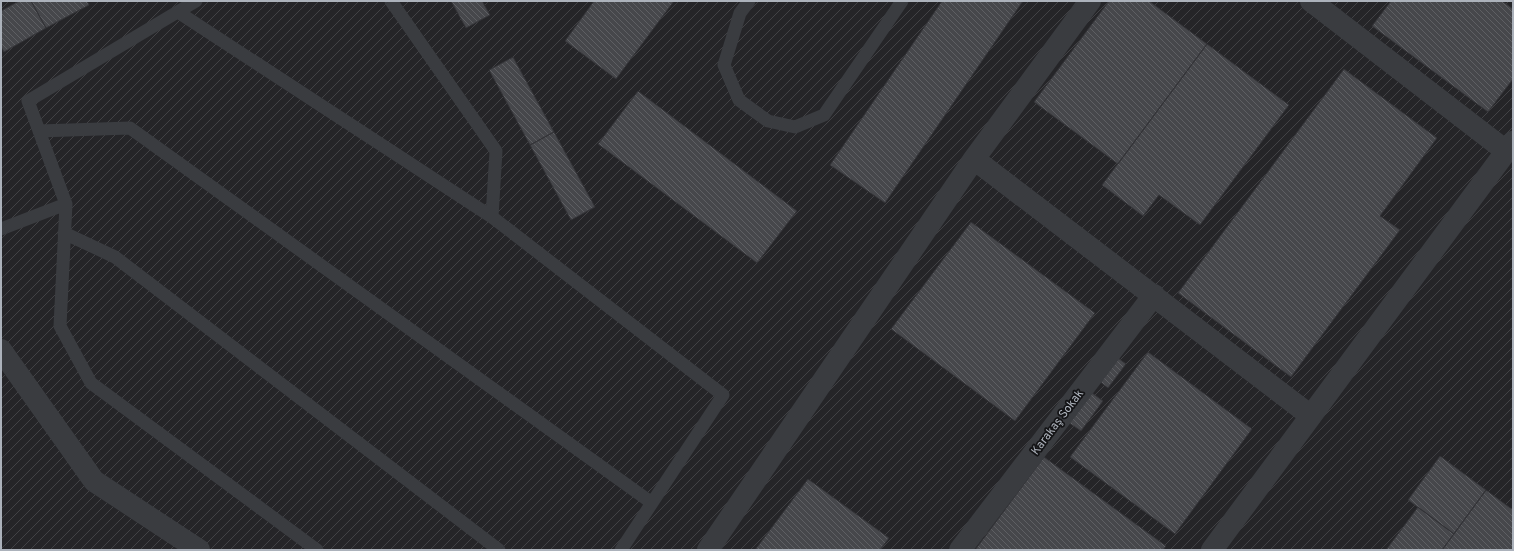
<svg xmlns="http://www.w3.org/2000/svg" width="1514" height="551" font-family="Overpass,sans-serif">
	<defs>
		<pattern id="industrial-furrows" width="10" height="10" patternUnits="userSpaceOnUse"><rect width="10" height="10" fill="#252528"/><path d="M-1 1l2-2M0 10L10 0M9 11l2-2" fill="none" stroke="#424245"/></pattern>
		<pattern id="building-back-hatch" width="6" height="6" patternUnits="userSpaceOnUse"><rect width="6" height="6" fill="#46474b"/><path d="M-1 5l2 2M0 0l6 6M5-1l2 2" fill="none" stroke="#5e5f63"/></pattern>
	</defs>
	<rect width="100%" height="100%" fill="#19191b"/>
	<path fill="url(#industrial-furrows)" d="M1,1H1513V550H1Z"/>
	<path fill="url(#building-back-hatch)" stroke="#333337" d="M19,1H31L46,28L4,52L1,47V11Z
		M31,1H87L89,5L46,28Z
		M451,1H482L490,15L466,28Z
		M594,1H674L616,79L565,41Z
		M942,1H1023L885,203L830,165Z
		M1109,1H1149L1207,44L1118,164L1034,102Z
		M1391,1H1502L1513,9V79L1488,112L1372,26Z
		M1207,44L1289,105L1200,225L1159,195L1143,216L1102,185Z
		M513,57L554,132L530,145L489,70Z
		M1344,69L1437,138L1380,216L1400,230L1291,377L1178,293Z
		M638,91L797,211L757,263L598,144Z
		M554,132L595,207L571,220L530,145Z
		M971,222L1095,313L1015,421L891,329Z
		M1110,352L1126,364L1108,388L1093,376Z
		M1148,352L1252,429L1175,534L1070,457Z
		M1084,387L1103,401L1081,431L1062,418Z
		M1440,456L1486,490L1454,534L1408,500Z
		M1044,457L1166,546L1163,550H975Z
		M808,479L889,538L880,550H755Z
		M1486,490L1513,510V550H1442Z
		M1418,507L1454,534L1442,550H1386Z"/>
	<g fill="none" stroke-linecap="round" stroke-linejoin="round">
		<path stroke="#3a3c40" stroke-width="13" d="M196,1L28,101L66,204L60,326L91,383L317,550
			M391,1L496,151L492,217L723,395L621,550
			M749,1L740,13L724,65L739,100L768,121L795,127L824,115L902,1
			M178,12L492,217
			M39,131L130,128L652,503
			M1,229L66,204
			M64,233L115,257L499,550"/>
		<path stroke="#3a3c40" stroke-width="22" d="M1311,1L1506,151
			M974,159L1311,416
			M1,350L94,481L199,550
			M708,550L974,159L1090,1
			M960,550L1154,295
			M1212,550L1513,142"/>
	</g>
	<g text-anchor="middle" stroke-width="3.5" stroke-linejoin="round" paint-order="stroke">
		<g font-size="12" fill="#acb2bb" stroke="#141416">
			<text transform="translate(1057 422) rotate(-53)" y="4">Karakaş Sokak</text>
		</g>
	</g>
	<rect width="1514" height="551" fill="none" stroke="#acb2bb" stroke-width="4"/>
</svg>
